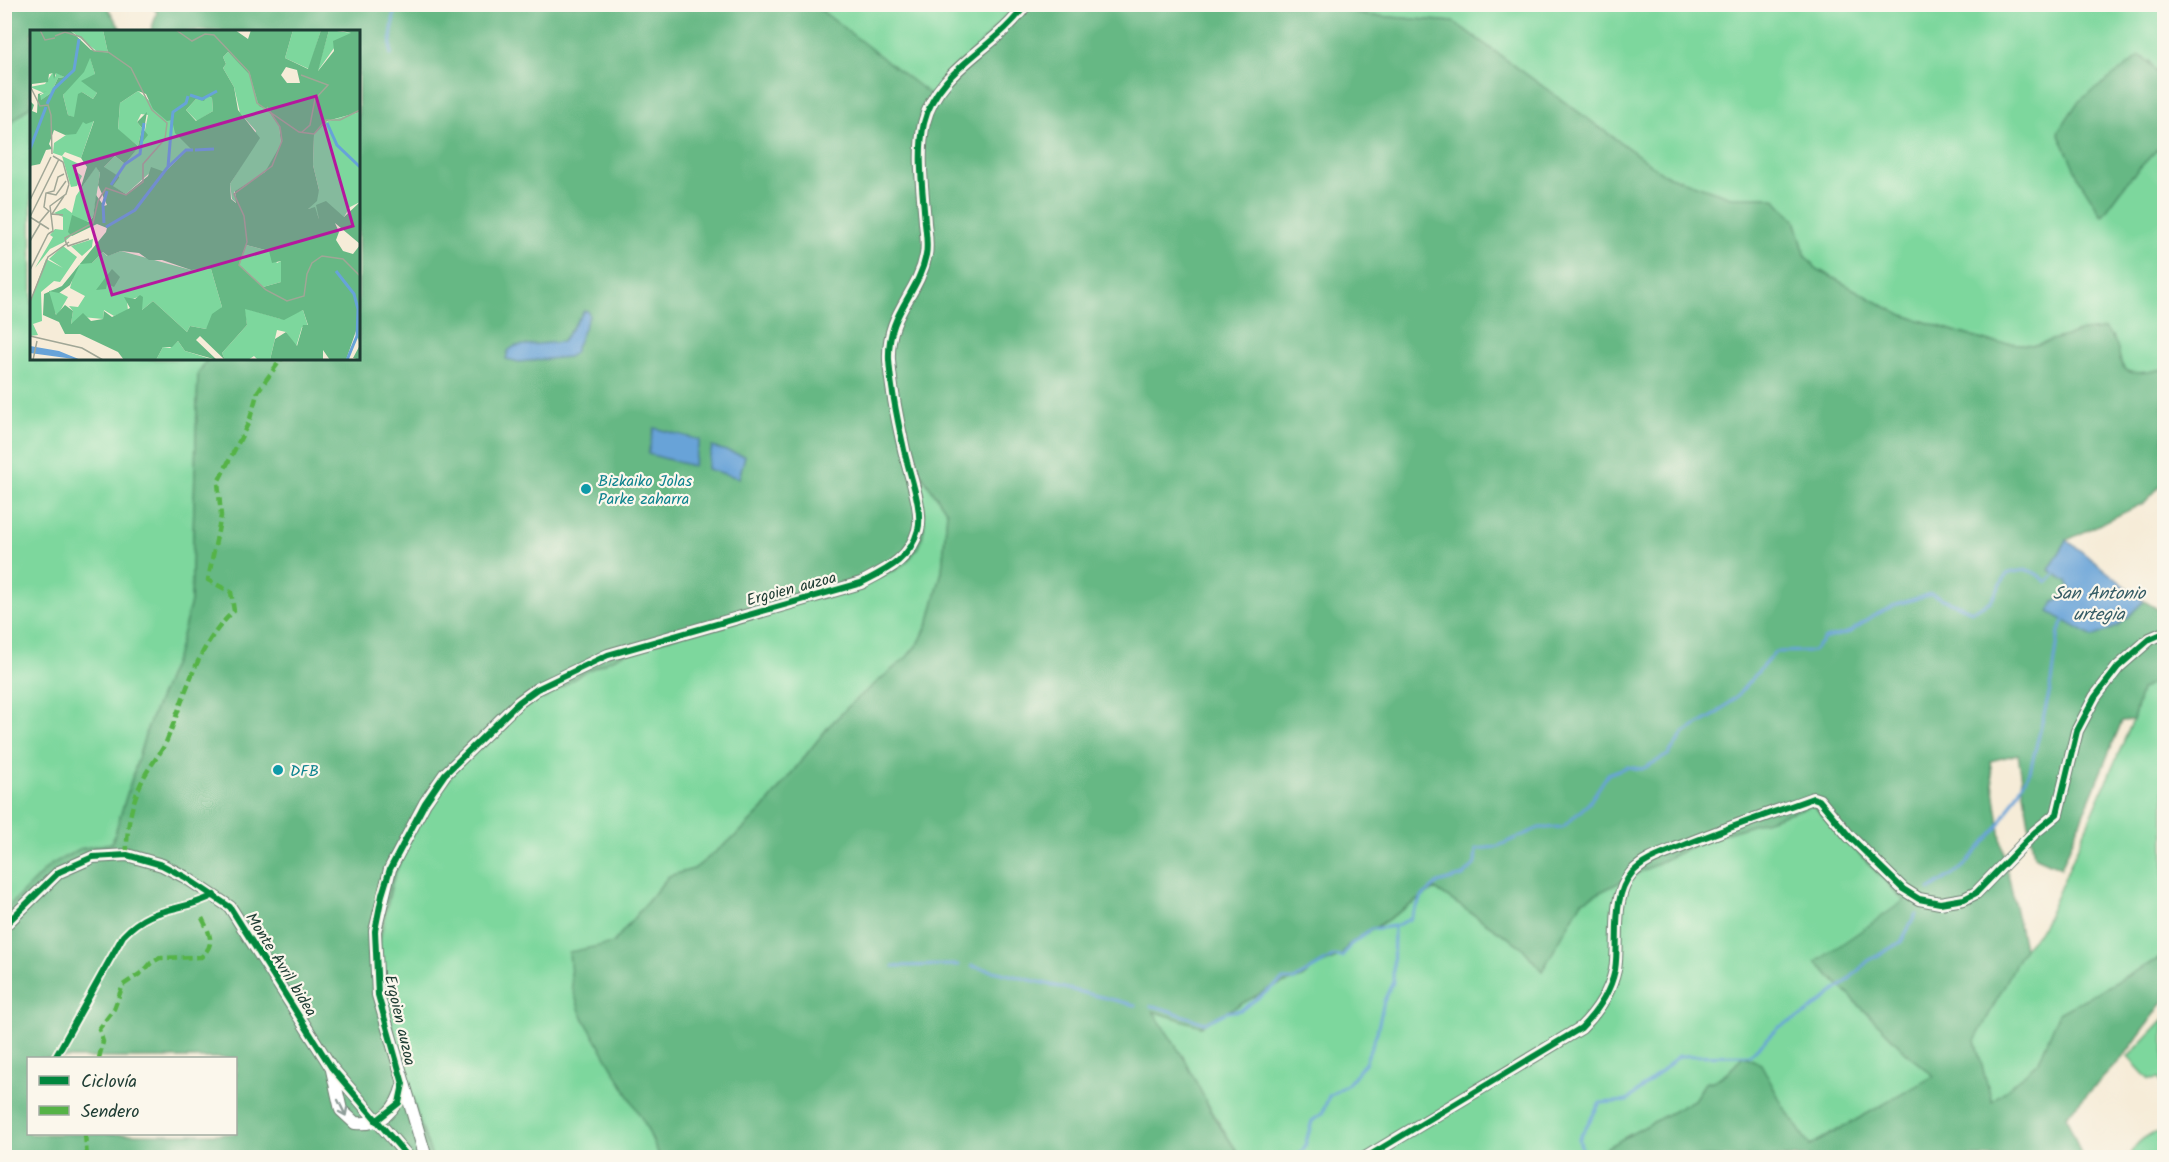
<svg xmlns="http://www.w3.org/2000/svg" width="2169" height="1162" font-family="Kalam,sans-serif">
	<rect width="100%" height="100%" fill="#fbf7ec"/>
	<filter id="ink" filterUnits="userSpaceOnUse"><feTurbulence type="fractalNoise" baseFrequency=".0167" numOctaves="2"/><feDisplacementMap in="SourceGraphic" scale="12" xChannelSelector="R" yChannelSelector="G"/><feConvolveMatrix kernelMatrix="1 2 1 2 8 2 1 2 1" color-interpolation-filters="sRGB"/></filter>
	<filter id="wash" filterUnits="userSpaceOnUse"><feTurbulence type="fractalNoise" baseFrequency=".008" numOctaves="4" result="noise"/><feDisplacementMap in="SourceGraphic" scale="24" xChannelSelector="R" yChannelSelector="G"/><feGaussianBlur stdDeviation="1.35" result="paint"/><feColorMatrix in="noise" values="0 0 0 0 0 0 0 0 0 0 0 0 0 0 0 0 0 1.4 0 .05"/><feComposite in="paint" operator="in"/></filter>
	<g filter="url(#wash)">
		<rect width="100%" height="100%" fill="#f6ecd8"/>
		<path fill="#7dd79d" stroke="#4e8a68" stroke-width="1.5" d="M814,5H1018L936,100Z
			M1339,5H2164V90L2150,61L2102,216L2131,177L2164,142V369C2121,378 2125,377 2113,336L2083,331L2035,345L1989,342L1897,313L1817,269L1806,257L1795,220L1767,197L1731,198L1664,174L1454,22L1363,15Z
			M31,105L32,358L207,359L198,374L191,602L177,655L147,729L112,843L80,849L50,865L5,910L4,134L14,120Z
			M908,454L947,512L942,571L929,621L920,641L907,657L852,703L829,726L763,809L738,834L694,869L669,876L613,943L645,1124L660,1157L432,1158L409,1093L382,1000L379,944L392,883L404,850L420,817L469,752L534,696Z
			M2164,676V956L2059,1013L2039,1061L1992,1103L1975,1041L2024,948L2039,932L2047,918L2133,720L2141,690Z
			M1813,805L1905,901L1817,963L1914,1060L1935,1076L1809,1146L1784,1107L1734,1067L1714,1081L1705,1083L1694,1100L1589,1157H1241C1209,1110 1184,1059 1152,1011L1201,1026L1272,987L1302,978L1315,967L1341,956L1348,945L1435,889L1521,946L1542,971L1582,901L1702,841Z
			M2164,1019V1090L2159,1079L2149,1080L2128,1057Z
			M2164,1131V1157H2128C2137,1141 2146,1134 2164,1131Z"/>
		<path fill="#66b884" stroke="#427a5c" stroke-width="1.5" fill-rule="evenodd" d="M5,4L106,5L122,31L32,32L31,105L14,120L5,134Z
			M1339,4L1363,15L1454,22L1664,174L1731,197H1767L1776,200L1795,220L1806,257L1817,269L1897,313L1989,342L2035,345L2083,331L2104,329C2136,355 2098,383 2164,369V482L2144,503L2067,540L2049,570L2067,581L2072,595L2054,602L2118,626L2144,601L2164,613V676L2141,690L2133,720L2122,721L2061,868L2034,856L2018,754L1990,761L2002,846L2024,948L1975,1041L1992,1102L2039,1061L2059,1013L2164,956V1001L2125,1055L2066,1116L2082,1157H1589L1694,1100L1705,1083C1722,1080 1734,1068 1743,1055L1761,1064L1784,1107L1810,1146L1934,1076L1914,1060L1816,962L1904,901L1813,805L1702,841L1582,901L1542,971L1521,946L1435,889L1348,945L1341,956L1315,967L1302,978L1272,987L1201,1026L1153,1011L1185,1060L1215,1119L1241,1157H660L645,1124L581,1014L572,987L569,952L613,943L669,876L694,869L738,834L763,809L829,726L852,703L907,657L920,641L929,621L942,571L947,512L909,456C921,501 942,538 896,570L636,648L583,673L544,699L534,696C506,719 461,754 441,782C408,828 372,917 378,974C380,990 387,1007 391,1023C402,1069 416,1113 432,1157L5,1158V910L50,865L80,849L112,843L147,729L177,655L191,602L198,374L207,359L358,358V32L151,31L157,12L151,5H814L936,99L963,62L1018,5ZM28,1058H236V1134H28Z
			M2140,56C2169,70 2165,115 2164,142L2131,177L2102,216L2080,181L2058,132L2078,102Z"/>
		<path fill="#67a3d8" stroke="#437086" stroke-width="1.5" d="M584,311H588L589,316L574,353L568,357L519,362L506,359L508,351L515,346L562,342Z
			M654,428L700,440L693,466L648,454Z
			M712,447L745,456L739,478L707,469Z
			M2067,540L2144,601L2118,626L2093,637L2049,612L2054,602L2072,594L2067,581L2049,570Z"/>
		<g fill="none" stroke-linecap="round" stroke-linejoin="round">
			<path stroke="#67a3d8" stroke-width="3" d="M391,55C389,37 395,22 394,4
				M1929,890L1962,868L1998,827L2030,771L2052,682L2059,631L2064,621
				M893,966L958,965
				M972,966L1135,1005
				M1151,1006C1161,1006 1192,1020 1205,1023L1227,1012L1241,1010L1283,980H1294L1334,956L1342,957L1350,945L1371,929L1395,926L1410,919L1422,897L1438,883L1463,876L1475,864L1476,849L1496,847L1539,828L1563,827L1589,803L1608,774L1627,767L1642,769L1668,755L1684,733L1715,715L1737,696L1775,652L1813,651L1824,639L1850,632L1873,616L1898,604L1931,594L1972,611L1991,601L2007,574C2027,568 2031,568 2047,582L2055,574
				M1294,1158L1304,1149L1312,1121L1322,1114L1329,1096L1348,1084L1365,1063L1377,1032L1384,1001L1393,982L1394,927
				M1579,1158L1582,1149L1579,1139L1600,1103L1627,1101L1679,1056L1750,1055L1779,1027L1806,1014L1845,983L1868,961L1901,942L1916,914"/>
		</g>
	</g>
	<g filter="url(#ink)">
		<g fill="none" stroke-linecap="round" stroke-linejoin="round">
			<defs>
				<path id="minor" d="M4,926L59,872L93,857L127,855L162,865L185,877L230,907L331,1067L409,1158
					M332,1070L341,1110L355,1123C382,1126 397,1109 403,1085
					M426,1158L378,995L375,931L390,869L425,803L445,774L519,702L537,689L608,655L861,583C886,570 910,560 918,530C924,509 907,468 903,445C897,418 891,388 889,360C887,312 918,296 926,255C928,245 926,233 925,223C923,191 917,155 924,123C937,68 997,48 1026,4
					M1365,1158L1581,1028C1597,1012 1610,993 1615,970C1620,940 1610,898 1632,873C1645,859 1664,854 1680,847C1724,829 1769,814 1813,798L1819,800L1849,836L1903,889L1919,899L1940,903L1964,899L1976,893L2035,832L2057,814L2077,731L2095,697L2118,667L2150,639L2164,633"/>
			</defs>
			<use href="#minor" stroke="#6a7a6d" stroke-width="14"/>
			<use href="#minor" stroke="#fff" stroke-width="12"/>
			<path stroke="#55b346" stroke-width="4.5" stroke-dasharray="9 4.5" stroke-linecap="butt" d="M127,855C126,830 131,803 143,779C149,766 161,754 167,740C186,694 196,646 234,611L231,592L208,580L221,516L218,482L249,422L258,391L282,358
				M99,1058L103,1042L99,1029L114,1009L123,985L144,971L151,963L160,958L201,957C216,944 210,934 202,918
				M85,1134L87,1158"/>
			<defs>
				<path id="cycleway" d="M4,926L59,872L93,857L127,855L162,865L185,877L230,907L331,1067L409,1158
					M55,1058L123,936C154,903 179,914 214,895
					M376,1121L399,1103L403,1084L378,995L375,931L382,895L390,869L425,803L445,774L519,702L537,689L608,655L861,583C886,570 910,560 918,530C924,509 907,468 903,445C897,418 891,388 889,360C887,312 918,296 926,255C928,245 926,233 925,223C923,191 917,155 924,123C937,68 997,48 1026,4
					M1365,1158L1581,1028C1597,1012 1610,993 1615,970C1620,940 1610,898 1632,873C1645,859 1664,854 1680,847C1724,829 1769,814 1813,798L1819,800L1849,836L1903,889L1919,899L1940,903L1964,899L1976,893L2035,832L2057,814L2077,731L2095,697L2118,667L2150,639L2164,633"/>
			</defs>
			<use href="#cycleway" stroke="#fbf7ec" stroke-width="10"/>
			<use href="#cycleway" stroke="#00873e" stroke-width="6"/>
		</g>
		<defs><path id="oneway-shaft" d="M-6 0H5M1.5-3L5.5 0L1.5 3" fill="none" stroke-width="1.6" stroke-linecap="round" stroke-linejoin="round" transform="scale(1.5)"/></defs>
		<use stroke="#8f9e9a" href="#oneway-shaft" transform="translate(342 1108) rotate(64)"/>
	</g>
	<g fill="#0f9aa8" stroke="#fbf7ec" stroke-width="2">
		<circle cx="586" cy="489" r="6"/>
		<circle cx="278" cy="770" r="6"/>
	</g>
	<g text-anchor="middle" stroke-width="4.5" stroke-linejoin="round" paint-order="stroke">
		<g font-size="16" fill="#0d838f" stroke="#fbf7ec" text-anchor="start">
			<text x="598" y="486">Bizkaiko Jolas<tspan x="598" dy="18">Parke zaharra</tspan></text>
			<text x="290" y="776">DFB</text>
		</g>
		<g font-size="16" fill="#1f3d34" stroke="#fbf7ec">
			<text transform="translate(791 588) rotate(-15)" y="6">Ergoien auzoa</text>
			<text transform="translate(282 964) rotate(58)" y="6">Monte Avril bidea</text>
			<text transform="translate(401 1020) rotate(77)" y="6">Ergoien auzoa</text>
		</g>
		<g font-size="18" font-style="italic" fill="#355c65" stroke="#fbf7ec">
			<text x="2099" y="599">San Antonio<tspan x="2099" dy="21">urtegia</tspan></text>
		</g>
	</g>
	<g transform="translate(30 30)">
		<rect width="330" height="330" fill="#f6ecd8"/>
		<path d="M40,0H73L78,23H69ZM263,0H291L279,39L255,28ZM299,0L322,3L309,11L287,42ZM198,22L218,42L249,96L251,114L247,127L235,142L204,162L208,174L202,169L200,154L221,120L226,101L210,83L204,57L193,38L196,34L193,27ZM60,27L65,44L59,55L67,63L63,69L52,62L45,88L38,85L33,65ZM23,42L26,47V42L34,47L28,48L21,63L10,71L9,66L14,63L0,57L15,54ZM108,61L142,90L163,120L147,128L135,143L124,139L96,164L82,156L90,147L73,138L85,126L95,134L117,105H114L118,85L111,84L107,92L112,98L108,116L88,100L90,73ZM177,65L182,68L183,81L167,91L156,80L166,69L172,70ZM330,82V172L320,177L314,187L290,190L284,178L278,179L289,160L283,135L284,105L295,92ZM64,90L51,128L35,122L32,126L49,134L44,140L52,146L47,156L41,157L32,126L23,123L24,113L42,101L46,103L53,91ZM66,136L70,143L63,187L34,212L20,219L5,238L23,207L20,205L25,199L33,200V187L24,183L35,178L42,183L46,166ZM63,209L62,217L52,226L41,216ZM216,215L239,221L247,233L251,231V252L233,257L209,234ZM33,216L47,227L30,252L24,251L11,262L12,291L3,294L8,305L0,306V272L16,229L33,238L19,229ZM91,221L161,240L181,239L192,277L176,299L160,296L157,302L123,271L112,280L108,267L97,271L98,281L84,286L74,280L73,289L52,287L41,294L43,281L39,276L48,277L55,266L40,258L45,240L51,233H62L73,222L77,226ZM25,260L38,267L27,286L20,273L19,261ZM214,278L251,289L273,280L278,296L272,297L266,317L256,302L247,300L240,330H228L224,326L218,330H195L192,323L217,295ZM148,311L155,321L184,330H126L133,317L140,318Z" fill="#7dd79d"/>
		<path d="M0,0H40L61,20L78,23L73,0H205L218,9L221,0H263L255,28L278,39L291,0H299L288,41L304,21L303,11L321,3L309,0H330V82L297,91L284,105L283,135L289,160L287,171L278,179L285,177L289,189L286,175L296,171L314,187L330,172V214L305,193L309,202L306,210L313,221L323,224L330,215V330L323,328L330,315L326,301L316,330H300L293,320V330H240L245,309L256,302L267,316L273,295H278L273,280L254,290L215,279L217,295L192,323L195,330L170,306L166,310L187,330L155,321L148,311L142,317H133L126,330H94L88,322L50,304H35L29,292L13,285L14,264L32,256L76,202L77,198L67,194L42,206L38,202L42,185L58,192L63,187L66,165L74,176L77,175L68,155L70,143L66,137L50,160L57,137L51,128L64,91L56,94L53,92L46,104L35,105L24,100L19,114L22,119L16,120L10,134L0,136V71L4,75L2,81L7,83L8,64L17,61L10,64L11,70L21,63L28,48L34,47L26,43L24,49L23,43L19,44L18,52L2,54L0,65ZM198,22L220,45L229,76L238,80L249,96L251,114L235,142L205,161L206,173L201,169L200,154L230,108L208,80L204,57L193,38L196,34L193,27ZM60,28L65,44L51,51L67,63L63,69L52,62L48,64L44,87L38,85L33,65L54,42ZM256,37L267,40L270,53H257L251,45ZM108,61L116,64L123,79L137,91L142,90L145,103L162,120H157L135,142L121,137L118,146L96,164L83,156L90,147L74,137L85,126L95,134L118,105L114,100L117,82L107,92L112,98L108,116L88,99L90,73ZM177,65L182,68L183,81L166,91L156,80L166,69L174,71ZM216,215L239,221L242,233L251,231V252L233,257L209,234ZM91,221L109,223L119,230H132L161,240L181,239L192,277L182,284L176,299L160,296L157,302L123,271L112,280L113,267L110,265L105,269L94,267L100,278L82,287L74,281L73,289L61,291L53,283L41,294L43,281L35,275L26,285L19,261L29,263L40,255L50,234L62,233L73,222L78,226ZM82,239L90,247L84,257L77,254L76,259L66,260Z" fill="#66b884" fill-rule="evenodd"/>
		<path d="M0,316L29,321L51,330L0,323Z" fill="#67a3d8"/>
		<path fill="none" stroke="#67a3d8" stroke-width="3" d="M160,65L172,69L187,61M17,74L24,59L44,40L49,9M142,90L143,82L156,73L158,66M297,93L307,115L330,137M0,119L16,77M165,120L184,119M138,137L142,90M81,155L95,134L110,124L114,93M74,193L73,175L77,161M76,197L105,180L137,138L156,120H163M306,241L324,264L328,279L327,306L317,330"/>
		<path fill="none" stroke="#a0a696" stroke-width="1.5" d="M10,0L15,10L25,8M146,0L162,11L175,4L184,5L219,42L227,73L269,102L284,104L296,90H310L330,80M25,6L35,2L51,7L64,21L78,22L101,38L122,80L137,93L135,109L113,134V152L96,165L76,158L68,171L63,193L35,208L36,213M271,45L298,55L285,69L280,95L272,102M0,56L10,76L18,75L21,85L22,124M237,77L250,97L252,111L242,136L204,164L214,186L217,212L209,235L236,260L257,271L274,266L277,244L282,233L292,226L313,229L330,246M23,126L33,132L39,154M17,163L26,165L36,151M0,170L21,127M33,185L22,184L34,166M0,187L29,129M0,187L19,199M9,193L19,181L14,177L16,163L24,161L28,147L34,144M18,204L23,201L20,176L36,164L39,154M0,211L10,194M36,213L38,216L59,209M0,240L18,204M0,272L18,227L39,212M0,306L52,318L73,330M3,330L7,311"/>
		<path fill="#b5179e" fill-opacity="0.15" stroke="#b5179e" stroke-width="3" d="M286,66L323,196L82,265L44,136Z"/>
		<rect width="330" height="330" fill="none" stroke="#1f3d34" stroke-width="3"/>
	</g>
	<rect width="2169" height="1162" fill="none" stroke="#fbf7ec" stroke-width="24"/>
	<rect x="27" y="1057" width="210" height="78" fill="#fbf7ec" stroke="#a3ada2" stroke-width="1.5"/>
	<rect x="39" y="1076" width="30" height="9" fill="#00873e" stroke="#a3ada2" stroke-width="1.5"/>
	<text x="81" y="1087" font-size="18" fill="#1f3d34">Ciclovía</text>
	<rect x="39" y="1106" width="30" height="9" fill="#55b346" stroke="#a3ada2" stroke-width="1.5"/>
	<text x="81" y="1117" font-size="18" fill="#1f3d34">Sendero</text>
</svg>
